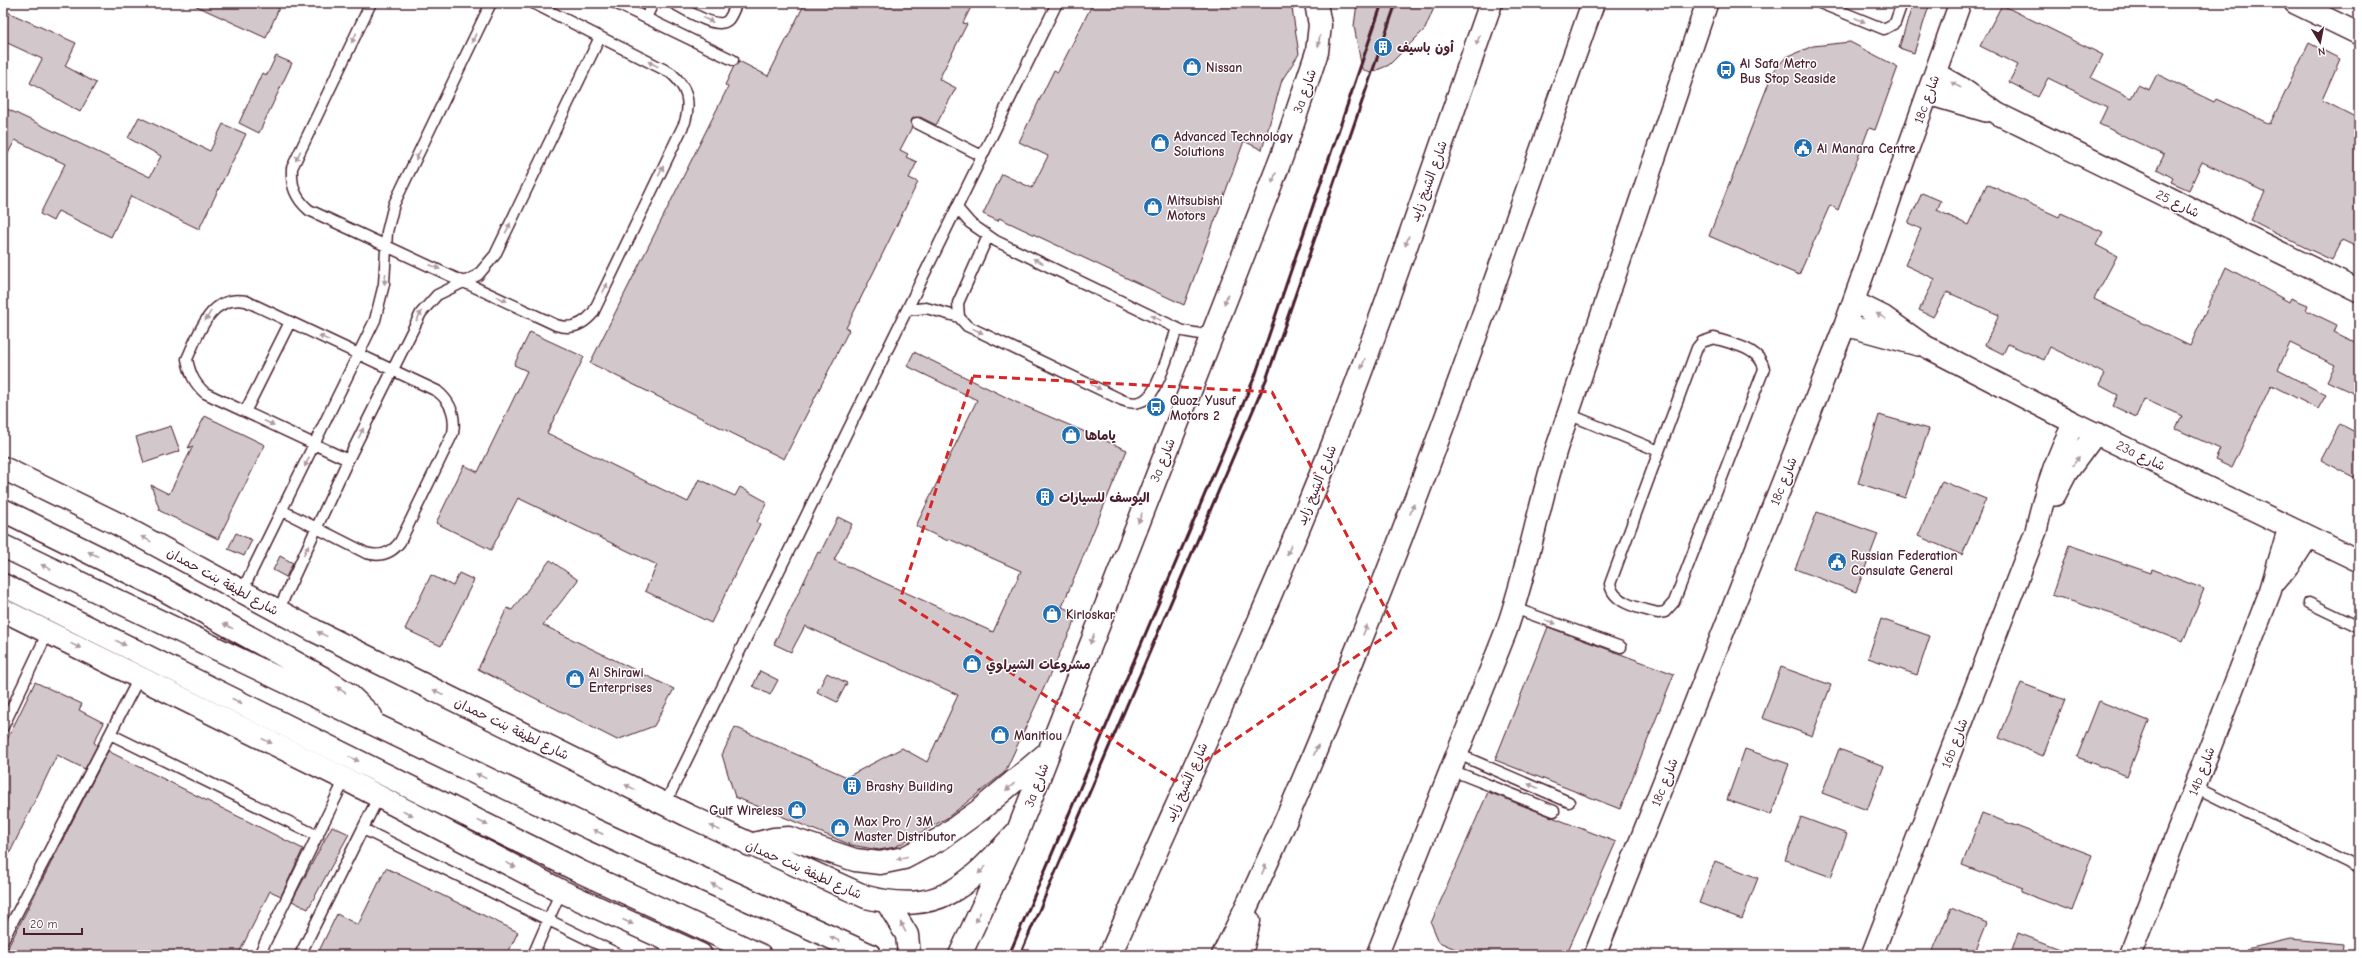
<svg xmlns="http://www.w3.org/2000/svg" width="2362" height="958" font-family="'Comic Neue','Playpen Sans Arabic',sans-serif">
	<rect width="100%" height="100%" fill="#fff"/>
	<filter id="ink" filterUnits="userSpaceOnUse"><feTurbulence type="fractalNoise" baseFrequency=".025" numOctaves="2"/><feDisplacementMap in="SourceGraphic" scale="8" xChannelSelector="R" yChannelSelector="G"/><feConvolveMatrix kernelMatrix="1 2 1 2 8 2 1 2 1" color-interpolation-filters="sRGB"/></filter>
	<g filter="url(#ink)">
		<path fill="#d2c7cb" stroke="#4a1f2b" d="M190,3H269L279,8L266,38Z
			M805,3H973L963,23L967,24L939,79L956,88L936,125L920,117L911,120L912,127L900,150L908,154L906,157L917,162L909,178L918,182L846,328L849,330L784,459L590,363L728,87L725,85L734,66L739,61L768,76Z
			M1093,3H1288L1292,8L1299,54L1282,80L1262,150L1244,141L1184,305L999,218L998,221L983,214L1002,174L1032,188L1048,156L1019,142L1054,70L1058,72Z
			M1357,3H1436L1425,29L1389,65L1370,73L1362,69L1354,26Z
			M1913,3H1930L1914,53L1899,48Z
			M2002,5L2103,55L2091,78L2131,98L2138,85L2149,90L2157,74L2214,102L2216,99L2270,124L2309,43L2340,59L2322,100L2359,119V248L2342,240L2332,260L2304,247L2251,220L2265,192L2202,162L2189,190L2171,182L2173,178L2157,169L2164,155L2099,124L2107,107L2048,78L2038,97L2009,82L2018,65L1980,46Z
			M3,10L76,43L65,66L96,83L80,112L30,83L42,59L3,41Z
			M1850,42L1898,67L1875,130L1869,128L1838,210L1830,205L1799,275L1709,236L1773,72L1786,57L1813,46Z
			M276,56L292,63L259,133L239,123L262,73L267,75Z
			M3,107L150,177L161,156L128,138L139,117L210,151L223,124L246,134L199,229L131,196L111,237L58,211L53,221L40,214L65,164L15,140L3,163Z
			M1987,184L2059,217L2061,213L2103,232L2096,245L2117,256L2094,299L2190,346L2226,267L2289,302L2291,298L2308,305L2306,310L2337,325L2334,332L2359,344V396L2327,381L2335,365L2290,343L2278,370L2326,395L2318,409L2271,385L2232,468L2215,460L2220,449L2176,429L2182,416L2144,399L2136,417L2113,406L2118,395L2099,385L2105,374L2050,347L2044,360L2008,344L2003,354L1985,345L1999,315L1947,292L1933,317L1919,310L1935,279L1905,265L1921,229L1908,223L1922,193L1941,201L1937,210L1968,225Z
			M530,332L584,357L547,433L688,502L699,479L735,496L740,487L767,502L757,522L760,524L711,623L645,591L657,565L518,498L491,550L436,523L464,465L478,472L527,371L514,365Z
			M914,352L1018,403L1127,450L1062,607L1078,614L1005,772L947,818L895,847L879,850L851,845L735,797L722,755L735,727L847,777L902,748L927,762L958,695L805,626L791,652L774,644L818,552L820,553L838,517L852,524L834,560L993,632L1021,571L949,539L948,541L916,526L977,400L907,366Z
			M1879,415L1929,429L1905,498L1858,483Z
			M205,416L265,445L218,539L160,511L151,485L169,494L193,446L188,448Z
			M2340,424L2359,434V480L2321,460Z
			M171,426L180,451L144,463L136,437Z
			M1942,481L1986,499L1962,555L1918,536Z
			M1817,512L1878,534L1856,592L1795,569Z
			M236,533L252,540L244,556L228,549Z
			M2069,545L2151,573L2152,569L2204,589L2183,642L2115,615L2052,595Z
			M280,556L293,563L286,577L273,570Z
			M550,560L578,580L543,625L674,689L654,726L617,740L478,669L507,608L512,610Z
			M459,573L474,580L441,646L405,629L431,575L453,586Z
			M1881,619L1930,636L1917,675L1868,658Z
			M1548,627L1674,674L1620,809L1495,760Z
			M1781,667L1831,685L1812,736L1762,718Z
			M760,671L778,680L770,695L753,686Z
			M827,673L847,683L837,702L817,692Z
			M35,682L82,704L79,710L104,723L94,742L97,746L85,769L57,755L3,867V748Z
			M2021,683L2065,700L2043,756L1999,738Z
			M2099,701L2149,721L2127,776L2077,757Z
			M1745,749L1789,764L1771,815L1727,800Z
			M1839,749L1884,766L1867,810L1822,793Z
			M108,751L303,849L281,896L270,891L238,955H4Z
			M1488,792L1616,842L1566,955H1469L1439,942L1431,923Z
			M1982,813L2092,855L2072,911L2021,892L2023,888L1962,865Z
			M1801,817L1847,834L1831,877L1785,860Z
			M332,826L349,834L308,909L292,901Z
			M1715,861L1758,878L1742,919L1699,903Z
			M386,868L518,932L507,955H317L337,914L358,925Z
			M1951,908L1987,923L1974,955H1931Z
			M2018,933L2073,954V955H2010Z
			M2290,939L2343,944L2342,955H2248L2247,949Z"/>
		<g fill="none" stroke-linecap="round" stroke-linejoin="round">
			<defs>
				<path id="service" d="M371,3L292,168C291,186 295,198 309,210L556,325C571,330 583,325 593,313L685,122C691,102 687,87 671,73L533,3
					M615,3L733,60
					M673,3C684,9 718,31 728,20C732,16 734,8 737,3
					M1820,3L1884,29L1895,23L1902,3
					M646,18L653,3
					M917,123L982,156
					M957,208L970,223L996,241L1183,331L1200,334L1212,328
					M988,236L958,303L959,317L967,326L1122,400C1131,404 1141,404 1148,397C1159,388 1172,343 1177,328
					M907,310L926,308L959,317
					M1714,338C1731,344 1761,348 1764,369L1674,602L1665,612L1658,613C1642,609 1613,604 1610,584L1697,348L1702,342Z
					M245,412L290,322
					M1568,414L1659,451
					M283,511L366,553C380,557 391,554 400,542L453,433C456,415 451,402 437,391L246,301C210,294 199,333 187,359C190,374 194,383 205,393L348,460
					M242,591L375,320L384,284L387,232L394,204L491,3
					M2309,603L2359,627
					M1514,608L1621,647
					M278,611L348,460L421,313L437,295L478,275L495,255L600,37
					M3,727L48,632
					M110,734L318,836
					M1458,754L1569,802
					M1451,770L1554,811
					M2195,787L2359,868
					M665,804L1057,3
					M363,829L620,955
					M3,940L139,678
					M259,955L345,779
					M300,955L378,798
					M533,955L561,891"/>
				<path id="minor" d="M2295,3L2359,34
					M1935,73L1961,88L1998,114L2359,291
					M1928,94L1986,111
					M1854,302L1884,317L1925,346L2074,423L2359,561
					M1845,325L1918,345
					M2055,495L2067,472L2096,433
					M2276,581L2291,563L2308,537
					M1377,955L1506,631C1527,571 1538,508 1557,447L1707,3
					M1595,955L1845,325L1960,3
					M1872,955L2036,531C2044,493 2056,457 2074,423
					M2130,955L2270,592L2289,527"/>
				<path id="tertiary" d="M3,468L116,523L315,631L687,815L866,897C943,917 969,883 1018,831
					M3,610L345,779L561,891L701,955
					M750,845L774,839L789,838L855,860L880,863L904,858L940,839L980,810L1045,755
					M887,902L907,935L909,955
					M960,955L1018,831L1282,156L1317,52L1320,25L1316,3"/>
				<path id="primary" d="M3,510L159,587L323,678L348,694L371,716
					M3,546L592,829L870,955
					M3,585L581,872L760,955"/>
				<path id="motorway" d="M1110,955C1183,790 1260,626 1327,459C1387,309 1437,155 1491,3
					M1223,955C1272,857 1314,756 1355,654C1442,440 1516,221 1593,3
					M1241,955L1249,921"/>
			</defs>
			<use href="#service" stroke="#4a1f2b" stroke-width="13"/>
			<use href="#minor" stroke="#4a1f2b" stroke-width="24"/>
			<use href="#tertiary" stroke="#4a1f2b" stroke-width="25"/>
			<use href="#primary" stroke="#4a1f2b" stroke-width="25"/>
			<use href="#motorway" stroke="#4a1f2b" stroke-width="25"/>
			<use href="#service" stroke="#fff" stroke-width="10"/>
			<use href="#minor" stroke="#fff" stroke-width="21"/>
			<use href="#tertiary" stroke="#fff" stroke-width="22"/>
			<use href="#primary" stroke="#fff" stroke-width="22"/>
			<use href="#motorway" stroke="#fff" stroke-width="22"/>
			<path stroke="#4a1f2b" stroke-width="3" d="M1009,955L1255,376L1382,3
				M1020,955L1266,380L1396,3"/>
		</g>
		<defs><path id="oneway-solid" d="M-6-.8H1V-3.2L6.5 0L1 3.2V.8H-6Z"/></defs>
		<g fill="#ae9aa0">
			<use href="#oneway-solid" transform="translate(708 20) rotate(25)"/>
			<use href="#oneway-solid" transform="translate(1860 20) rotate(22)"/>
			<use href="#oneway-solid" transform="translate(354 38) rotate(116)"/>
			<use href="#oneway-solid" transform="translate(474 38) rotate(115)"/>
			<use href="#oneway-solid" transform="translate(1478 40) rotate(110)"/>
			<use href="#oneway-solid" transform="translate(1319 41) rotate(98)"/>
			<use href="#oneway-solid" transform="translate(653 64) rotate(-153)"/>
			<use href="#oneway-solid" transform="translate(1956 85) rotate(-150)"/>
			<use href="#oneway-solid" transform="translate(418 155) rotate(116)"/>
			<use href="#oneway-solid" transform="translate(298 156) rotate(116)"/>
			<use href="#oneway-solid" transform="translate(661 171) rotate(-64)"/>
			<use href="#oneway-solid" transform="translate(1274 178) rotate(111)"/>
			<use href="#oneway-solid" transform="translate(508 228) rotate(-64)"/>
			<use href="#oneway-solid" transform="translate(1407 241) rotate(110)"/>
			<use href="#oneway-solid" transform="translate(1038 261) rotate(-154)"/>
			<use href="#oneway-solid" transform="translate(435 267) rotate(24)"/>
			<use href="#oneway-solid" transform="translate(385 279) rotate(97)"/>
			<use href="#oneway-solid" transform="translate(605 288) rotate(-64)"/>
			<use href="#oneway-solid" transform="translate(502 299) rotate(26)"/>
			<use href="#oneway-solid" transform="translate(1226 299) rotate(110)"/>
			<use href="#oneway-solid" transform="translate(208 316) rotate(121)"/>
			<use href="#oneway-solid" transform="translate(419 316) rotate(-62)"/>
			<use href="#oneway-solid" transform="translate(1881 316) rotate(-151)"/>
			<use href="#oneway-solid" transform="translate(1156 318) rotate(-154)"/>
			<use href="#oneway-solid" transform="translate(978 331) rotate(26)"/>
			<use href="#oneway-solid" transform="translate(324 338) rotate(-154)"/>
			<use href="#oneway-solid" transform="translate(1363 364) rotate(110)"/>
			<use href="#oneway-solid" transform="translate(1096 387) rotate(26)"/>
			<use href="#oneway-solid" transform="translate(269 423) rotate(25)"/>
			<use href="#oneway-solid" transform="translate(361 433) rotate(-64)"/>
			<use href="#oneway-solid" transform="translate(2076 461) rotate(-54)"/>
			<use href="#oneway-solid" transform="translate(307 462) rotate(116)"/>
			<use href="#oneway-solid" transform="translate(1412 509) rotate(-69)"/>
			<use href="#oneway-solid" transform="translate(1140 518) rotate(112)"/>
			<use href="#oneway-solid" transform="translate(146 539) rotate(-152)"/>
			<use href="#oneway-solid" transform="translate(306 550) rotate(-64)"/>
			<use href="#oneway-solid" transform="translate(1289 550) rotate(114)"/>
			<use href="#oneway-solid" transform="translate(93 554) rotate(-154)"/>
			<use href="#oneway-solid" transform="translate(46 567) rotate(-154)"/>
			<use href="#oneway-solid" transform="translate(1551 622) rotate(20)"/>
			<use href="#oneway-solid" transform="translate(228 626) rotate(-151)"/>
			<use href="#oneway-solid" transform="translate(1365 630) rotate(-68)"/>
			<use href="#oneway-solid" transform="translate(322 634) rotate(-154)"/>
			<use href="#oneway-solid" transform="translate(1092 639) rotate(111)"/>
			<use href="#oneway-solid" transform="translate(121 643) rotate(27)"/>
			<use href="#oneway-solid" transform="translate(76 646) rotate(26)"/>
			<use href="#oneway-solid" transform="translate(341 690) rotate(-145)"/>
			<use href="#oneway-solid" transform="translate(438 692) rotate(-154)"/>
			<use href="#oneway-solid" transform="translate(237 701) rotate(27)"/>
			<use href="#oneway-solid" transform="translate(267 741) rotate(26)"/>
			<use href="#oneway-solid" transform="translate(1316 750) rotate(-67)"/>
			<use href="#oneway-solid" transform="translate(354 759) rotate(26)"/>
			<use href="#oneway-solid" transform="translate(481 776) rotate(-154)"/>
			<use href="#oneway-solid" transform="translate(1533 786) rotate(-157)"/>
			<use href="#oneway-solid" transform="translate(630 787) rotate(-154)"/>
			<use href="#oneway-solid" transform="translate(1010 787) rotate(140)"/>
			<use href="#oneway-solid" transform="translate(408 813) rotate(27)"/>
			<use href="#oneway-solid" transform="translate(483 823) rotate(26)"/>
			<use href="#oneway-solid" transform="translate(715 828) rotate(-155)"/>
			<use href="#oneway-solid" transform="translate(598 832) rotate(-155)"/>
			<use href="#oneway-solid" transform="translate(902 858) rotate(164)"/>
			<use href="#oneway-solid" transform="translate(511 865) rotate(27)"/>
			<use href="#oneway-solid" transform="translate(1264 869) rotate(-67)"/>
			<use href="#oneway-solid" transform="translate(982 870) rotate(135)"/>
			<use href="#oneway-solid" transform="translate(716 886) rotate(-156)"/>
			<use href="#oneway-solid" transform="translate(978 917) rotate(115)"/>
			<use href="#oneway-solid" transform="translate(628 922) rotate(24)"/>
			<use href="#oneway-solid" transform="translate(903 927) rotate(-118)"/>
			<use href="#oneway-solid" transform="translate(835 939) rotate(-156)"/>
		</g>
	</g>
	<path fill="none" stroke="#d62828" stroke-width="3" stroke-dasharray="8 5" stroke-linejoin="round" d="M973,376L1272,392L1396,629L1175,781L900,600Z"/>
	<defs>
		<symbol id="building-disc" viewBox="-11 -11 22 22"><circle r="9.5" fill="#1f6fb2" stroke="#fff"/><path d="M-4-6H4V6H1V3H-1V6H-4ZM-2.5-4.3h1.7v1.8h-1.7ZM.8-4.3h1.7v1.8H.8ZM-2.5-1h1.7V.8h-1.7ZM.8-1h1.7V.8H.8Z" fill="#fff"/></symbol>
		<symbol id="shop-disc" viewBox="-11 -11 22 22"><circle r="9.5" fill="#1f6fb2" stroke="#fff"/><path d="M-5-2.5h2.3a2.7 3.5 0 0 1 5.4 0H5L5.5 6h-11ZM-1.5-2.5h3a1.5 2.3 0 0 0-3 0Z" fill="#fff"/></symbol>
		<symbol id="bus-disc" viewBox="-11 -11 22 22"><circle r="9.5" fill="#1f6fb2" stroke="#fff"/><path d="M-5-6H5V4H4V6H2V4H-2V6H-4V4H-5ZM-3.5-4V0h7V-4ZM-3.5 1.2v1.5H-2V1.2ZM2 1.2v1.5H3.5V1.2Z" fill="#fff"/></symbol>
		<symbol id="civic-disc" viewBox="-11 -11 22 22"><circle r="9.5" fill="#1f6fb2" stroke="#fff"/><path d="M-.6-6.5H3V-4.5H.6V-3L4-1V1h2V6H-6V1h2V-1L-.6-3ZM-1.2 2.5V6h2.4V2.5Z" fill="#fff"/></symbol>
	</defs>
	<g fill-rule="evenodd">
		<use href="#building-disc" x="1372" y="36" width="22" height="22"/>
		<use href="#shop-disc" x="1181" y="56" width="22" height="22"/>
		<use href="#bus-disc" x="1715" y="59" width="22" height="22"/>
		<use href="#shop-disc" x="1149" y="132" width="22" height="22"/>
		<use href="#civic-disc" x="1792" y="137" width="22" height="22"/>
		<use href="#shop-disc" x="1142" y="196" width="22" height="22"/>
		<use href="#bus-disc" x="1145" y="396" width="22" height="22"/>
		<use href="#shop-disc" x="1060" y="424" width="22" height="22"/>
		<use href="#building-disc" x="1034" y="486" width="22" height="22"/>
		<use href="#civic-disc" x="1826" y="551" width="22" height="22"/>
		<use href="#shop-disc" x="1041" y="603" width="22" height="22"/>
		<use href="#shop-disc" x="961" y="653" width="22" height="22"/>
		<use href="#shop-disc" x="564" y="668" width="22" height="22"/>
		<use href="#shop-disc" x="989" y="724" width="22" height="22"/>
		<use href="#building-disc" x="841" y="775" width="22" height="22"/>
		<use href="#shop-disc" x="786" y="799" width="22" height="22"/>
		<use href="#shop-disc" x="829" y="817" width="22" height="22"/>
	</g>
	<g text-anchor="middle" stroke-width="3" stroke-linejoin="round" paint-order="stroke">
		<g font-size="13" font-weight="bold" fill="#4a1f2b" stroke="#fff" text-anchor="start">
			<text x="1397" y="52">أون باسيف</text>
			<text x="1740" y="68">Al Safa Metro<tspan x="1740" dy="15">Bus Stop Seaside</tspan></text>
			<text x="1206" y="72">Nissan</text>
			<text x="1174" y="141">Advanced Technology<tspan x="1174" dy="15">Solutions</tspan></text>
			<text x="1817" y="153">Al Manara Centre</text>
			<text x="1167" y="205">Mitsubishi<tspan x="1167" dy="15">Motors</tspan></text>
			<text x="1170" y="405">Quoz, Yusuf<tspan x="1170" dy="15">Motors 2</tspan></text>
			<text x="1085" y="440">ياماها</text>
			<text x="1059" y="502">اليوسف للسيارات</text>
			<text x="1851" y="560">Russian Federation<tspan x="1851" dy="15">Consulate General</tspan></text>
			<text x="1066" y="619">Kirloskar</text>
			<text x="986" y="669">مشروعات الشيراوي</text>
			<text x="589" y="677">Al Shirawi<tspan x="589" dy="15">Enterprises</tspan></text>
			<text x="1014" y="740">Manitiou</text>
			<text x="866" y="791">Brashy Building</text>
			<text x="783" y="815" text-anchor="end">Gulf Wireless</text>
			<text x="854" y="826">Max Pro / 3M<tspan x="854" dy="15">Master Distributor</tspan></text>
		</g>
		<g font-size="13" fill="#4a1f2b" stroke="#fff">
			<text transform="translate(1304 91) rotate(-71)" y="5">3a شارع</text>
			<text transform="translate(1926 99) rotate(-70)" y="5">18c شارع</text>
			<text transform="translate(1428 181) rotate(-70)" y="5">شارع الشيخ زايد</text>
			<text transform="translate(2178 203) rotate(26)" y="5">شارع 25</text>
			<text transform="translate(2141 455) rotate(26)" y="5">23a شارع</text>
			<text transform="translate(1162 460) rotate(-68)" y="5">3a شارع</text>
			<text transform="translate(1783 481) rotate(-68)" y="5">18c شارع</text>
			<text transform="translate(1316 485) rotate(-68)" y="5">شارع الشيخ زايد</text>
			<text transform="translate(223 581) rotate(29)" y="5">شارع لطيفة بنت حمدان</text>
			<text transform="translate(512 728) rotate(26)" y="5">شارع لطيفة بنت حمدان</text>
			<text transform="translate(1954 743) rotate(-69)" y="5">16b شارع</text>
			<text transform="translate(2201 771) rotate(-69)" y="5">14b شارع</text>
			<text transform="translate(1186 782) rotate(-66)" y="5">شارع الشيخ زايد</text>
			<text transform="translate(1664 782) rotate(-68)" y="5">18c شارع</text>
			<text transform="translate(1036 785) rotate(-69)" y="5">3a شارع</text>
			<text transform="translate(804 869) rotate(24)" y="5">شارع لطيفة بنت حمدان</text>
		</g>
	</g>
	<rect width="2362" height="958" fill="none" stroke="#fff" stroke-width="16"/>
	<rect x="8" y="8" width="2346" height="942" fill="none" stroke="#4a1f2b" stroke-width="1.5" filter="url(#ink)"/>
	<g transform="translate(2320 42) rotate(170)" stroke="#ffffff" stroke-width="3" paint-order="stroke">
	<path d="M0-3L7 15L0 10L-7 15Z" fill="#4a1f2b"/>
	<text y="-6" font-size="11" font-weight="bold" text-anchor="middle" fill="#4a1f2b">N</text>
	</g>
	<path d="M24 928v6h58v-6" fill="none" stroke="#4a1f2b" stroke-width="2"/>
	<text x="30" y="928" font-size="12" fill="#4a1f2b" stroke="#ffffff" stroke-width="3" paint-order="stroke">20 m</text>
</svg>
